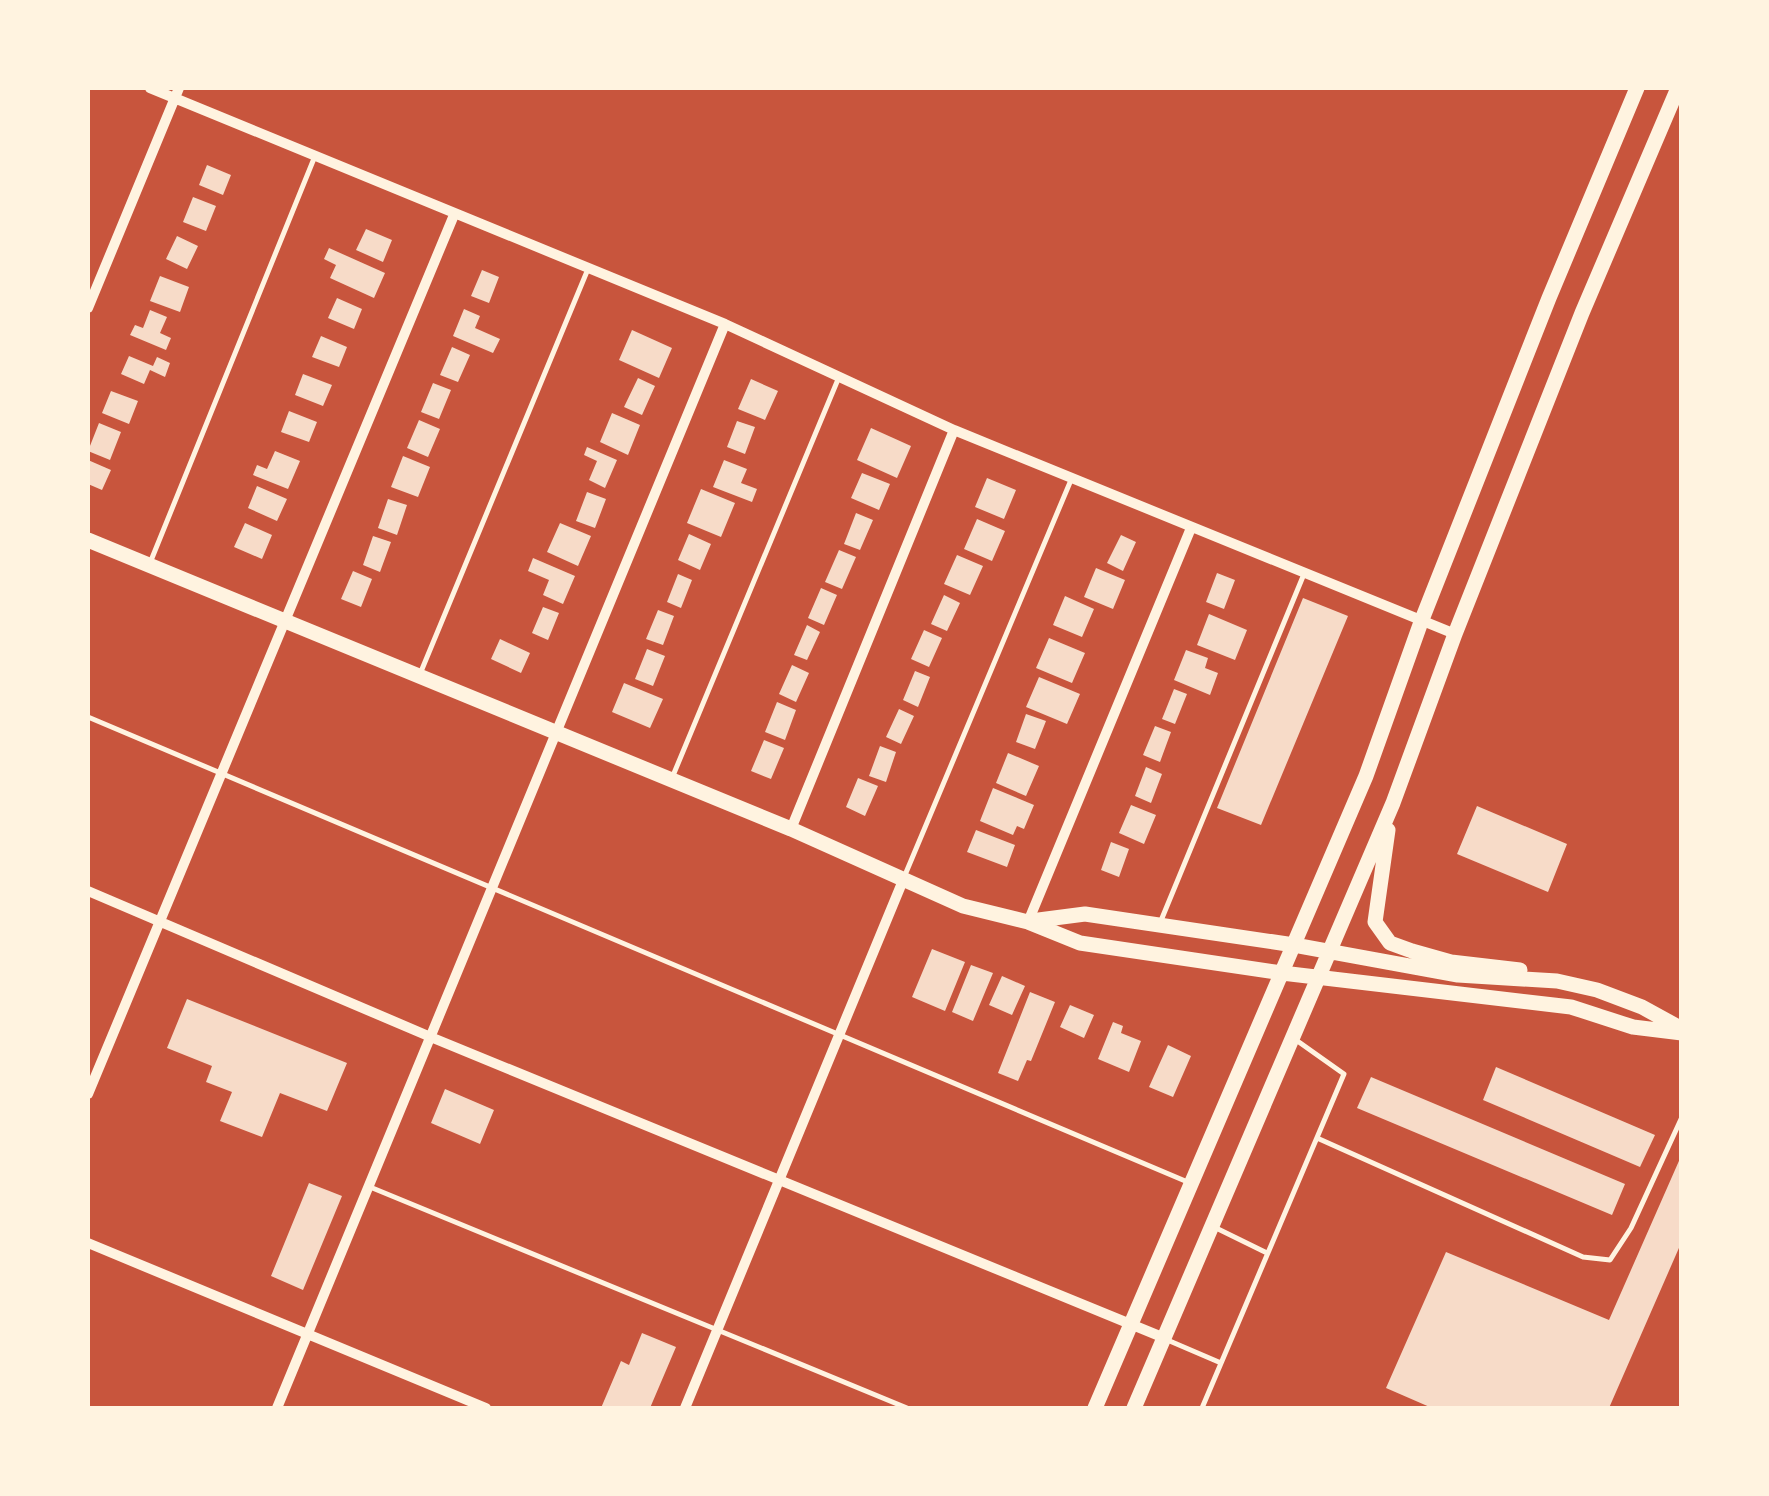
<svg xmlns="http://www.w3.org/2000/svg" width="1769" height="1496" font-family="Spectral,serif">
	<rect width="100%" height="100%" fill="#c8553d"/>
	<path fill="#f7dbc8" d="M207,165L231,175L223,195L199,185Z
		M193,197L216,206L206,231L183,222Z
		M366,229L392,240L383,262L356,250Z
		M177,236L198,246L187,269L166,259Z
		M329,248L385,273L374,298L330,278L336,265L324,259Z
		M482,270L499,277L489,303L471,296Z
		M160,276L189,287L180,312L150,301Z
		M337,298L362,309L354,329L328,318Z
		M464,309L480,316L475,328L500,339L493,353L453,336Z
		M150,310L167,317L160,333L171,338L166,350L130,335L135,325L143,328Z
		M632,330L672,348L659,378L619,360Z
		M321,336L347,347L339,367L312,357Z
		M452,347L470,355L458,382L440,375Z
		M129,356L153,366L157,357L170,363L165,377L150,370L144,384L121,374Z
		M303,374L332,385L323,406L295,395Z
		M638,378L655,386L642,415L624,407Z
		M751,379L778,391L765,420L738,409Z
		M433,383L451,390L439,419L421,412Z
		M111,391L138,401L129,424L102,413Z
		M289,411L317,422L309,442L281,432Z
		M612,413L640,425L628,455L600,442Z
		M419,420L440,429L428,457L407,448Z
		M737,421L755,427L745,454L727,447Z
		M99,423L121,432L110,460L88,451Z
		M871,428L911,446L897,478L857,460Z
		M587,447L617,460L605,488L589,480L597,461L584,455Z
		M275,451L300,461L288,489L253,475L257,465L267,469Z
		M403,456L430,467L418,497L391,487Z
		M88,460L111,470L102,490L88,484Z
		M724,460L747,469L741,483L757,489L752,502L713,487Z
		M862,473L890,484L879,510L851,498Z
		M987,478L1016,490L1004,519L975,507Z
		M257,486L287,499L277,521L248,508Z
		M701,489L735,503L721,537L687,523Z
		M587,492L606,499L595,528L576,521Z
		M388,499L407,505L397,535L378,528Z
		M856,513L873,520L860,550L844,544Z
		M977,519L1005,531L992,561L964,549Z
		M245,523L272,535L262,559L234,547Z
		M560,523L591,536L578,566L547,552Z
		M689,534L711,544L700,570L678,560Z
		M1121,535L1136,542L1123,571L1107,563Z
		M373,536L391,542L380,572L363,565Z
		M839,550L856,557L842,589L825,582Z
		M957,555L983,566L970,595L944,584Z
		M533,558L575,576L563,604L543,595L549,580L528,571Z
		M1096,568L1125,580L1113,609L1084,597Z
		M353,571L372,579L361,607L341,599Z
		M1217,573L1235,580L1224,609L1206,602Z
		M678,574L692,580L681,608L667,602Z
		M821,588L837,595L824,625L808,618Z
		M944,595L960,603L947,631L931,624Z
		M1065,596L1094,609L1082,637L1053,625Z
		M1303,598L1348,616L1261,825L1217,808Z
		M543,607L559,613L548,640L532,633Z
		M658,610L674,616L663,645L646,639Z
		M1209,614L1247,630L1235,660L1197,645Z
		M807,625L820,632L807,660L794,655Z
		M924,630L942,638L929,667L911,659Z
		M1049,638L1085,653L1072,683L1036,668Z
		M500,639L530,653L521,673L491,659Z
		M647,649L665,656L653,686L635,679Z
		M1186,650L1208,658L1205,668L1218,673L1210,695L1174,680Z
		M792,665L809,673L796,702L779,694Z
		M915,671L930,677L918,707L903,700Z
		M1039,677L1080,694L1067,724L1026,707Z
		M624,683L663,699L650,728L612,712Z
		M1174,689L1187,694L1175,724L1162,719Z
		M777,702L796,710L785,740L765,732Z
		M899,709L914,716L901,744L886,737Z
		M1026,714L1046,721L1035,749L1016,742Z
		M1155,726L1171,732L1160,762L1143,755Z
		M764,740L784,748L771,779L751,771Z
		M880,746L896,752L886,782L869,776Z
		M1008,753L1039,766L1026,796L996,783Z
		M1146,767L1162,774L1151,803L1135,796Z
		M858,778L878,786L865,816L846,807Z
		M993,788L1034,805L1024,829L1017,826L1013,835L980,821Z
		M1131,805L1156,815L1144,844L1119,833Z
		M1477,806L1567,844L1548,892L1457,854Z
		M976,830L1015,845L1007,867L967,852Z
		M1111,842L1129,849L1119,877L1101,870Z
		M932,949L965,962L945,1011L912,997Z
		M971,965L993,973L973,1021L952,1012Z
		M1002,976L1025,986L1012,1015L989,1005Z
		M1030,992L1055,1002L1031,1061L1027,1060L1018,1081L998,1073Z
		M187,999L347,1063L327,1111L280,1093L262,1137L220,1121L232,1092L206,1082L212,1066L167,1048Z
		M1070,1005L1094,1015L1084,1038L1060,1027Z
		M1113,1022L1123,1026L1121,1033L1141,1041L1129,1072L1098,1059Z
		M1168,1045L1191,1056L1173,1097L1149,1087Z
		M1496,1067L1655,1135L1640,1167L1483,1100Z
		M1371,1077L1625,1184L1612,1215L1357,1108Z
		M445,1089L494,1110L480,1144L431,1123Z
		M1682,1154V1241L1609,1408H1432L1386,1388L1446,1252L1609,1320Z
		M309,1183L342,1196L303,1290L271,1276Z
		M642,1333L676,1347L650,1408H601L621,1361L629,1365Z"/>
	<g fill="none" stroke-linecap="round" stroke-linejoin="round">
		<path stroke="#fff3e0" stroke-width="5" d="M150,563L315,156
			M420,674L588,269
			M88,717L1190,1183
			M672,778L839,377
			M905,875L1071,480
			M1160,923L1304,574
			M1317,1138L1583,1257L1610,1260L1631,1228L1682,1117
			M370,1187L907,1408
			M1214,1227L1267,1253
			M1165,1339L1221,1363
			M1202,1408L1344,1074L1296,1040"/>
		<path stroke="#fff3e0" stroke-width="10" d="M150,88L725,324L954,430L1455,634
			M88,308L179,88
			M791,829L954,430
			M88,891L433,1038L1162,1337
			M1028,922L1191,528
			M88,1094L454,215
			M88,1243L486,1408
			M277,1408L725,324
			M685,1408L904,878"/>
		<path stroke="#fff3e0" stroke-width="15" d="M88,540L791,829L963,906L1028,922L1080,943L1282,973L1571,1007L1633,1027L1682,1033
			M1388,830L1375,922L1390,943L1412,951L1451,962L1520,970
			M1031,921L1085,914L1294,945L1458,975L1557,981L1597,990L1642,1007L1682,1029
			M1095,1408L1366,776L1421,622L1549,298L1637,88
			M1134,1408L1393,803L1455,634L1582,313L1678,88"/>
	</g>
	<rect width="1769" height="1496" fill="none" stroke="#fff3e0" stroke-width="180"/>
</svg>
